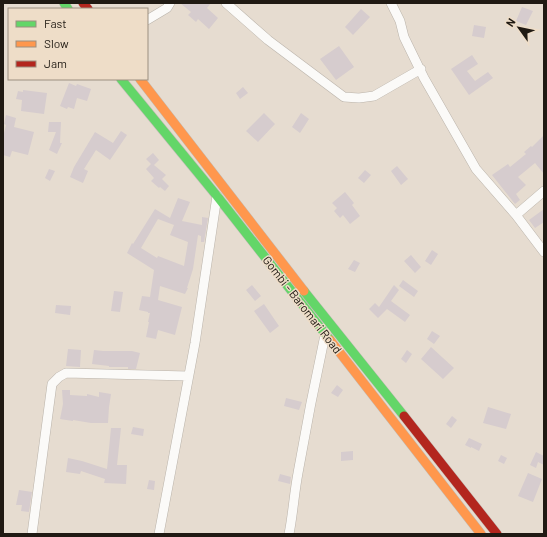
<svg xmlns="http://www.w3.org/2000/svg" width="547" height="537" font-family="Barlow,sans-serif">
	<rect width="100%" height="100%" fill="#e6dcd0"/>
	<path fill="#d6ccce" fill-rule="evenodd" d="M180,3H211L207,8L218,18L209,29L198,19L196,22L188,15L191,12Z
		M522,7L533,11L526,25L516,21Z
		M361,9L370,17L353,35L345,27Z
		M474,25L486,27L484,38L472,36Z
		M339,46L354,67L336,80L320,59Z
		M472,55L478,64L467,71L475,81L488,72L493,78L469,95L451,69Z
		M69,83L76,86L77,84L91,89L87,101L77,98L74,109L68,107L67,109L60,106Z
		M243,87L248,93L240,99L236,93Z
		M23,90L47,93L44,114L21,111L22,100L16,99L18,91L23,92Z
		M264,113L275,124L258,142L246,131Z
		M301,113L309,119L300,133L292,127Z
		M6,115L16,118L14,127L34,132L28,155L12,151L10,157L3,155V137L6,125L4,124Z
		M49,122H61L60,143H62L57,154L49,150L56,132H48Z
		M121,131L127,135L110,160L96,150L84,169L88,171L83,183L70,177L74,167L95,132L113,143Z
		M544,135V174L535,163L518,177L526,185L516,194L520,200L515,204L492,175L508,164L510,167L526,154L524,152L531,146L532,147Z
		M153,153L159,160L154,165L166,175L162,179L169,186L165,191L160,187L159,188L151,181L154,178L146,169L151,164L146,159Z
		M397,166L408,179L401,185L391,171Z
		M49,169L55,171L50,181L45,178Z
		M365,170L371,175L364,183L358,178Z
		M345,192L354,203L352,205L360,216L350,224L343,215L340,218L334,211L337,208L332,203Z
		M178,198L190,202L182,221L202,225V217L208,218L204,242H201V236L198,235L193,269L187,288H188L185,294L160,286L158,300L182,307L175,335L158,330L156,339L146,337L149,322H148L150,313H148V312L139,310L142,296L150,297L154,270L127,253L132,243L133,244L155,209L170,218ZM158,219L174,225L170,235L188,242L184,266L158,256L157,258L141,248Z
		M544,209V222L535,228L529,220Z
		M432,250L438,254L431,265L425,261Z
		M411,255L421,267L415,273L404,261Z
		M354,260L360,263L355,272L348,269Z
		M403,280L418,291L414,297L399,286Z
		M252,285L261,296L255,301L246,290Z
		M394,285L399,290L391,301L410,315L405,322L387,309L378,318L369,309L375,303L379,307Z
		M114,291L123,292L120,312L111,311Z
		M264,304L279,326L270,333L254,311Z
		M56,305L71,306L70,315L55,313Z
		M432,331L440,336L434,344L427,339Z
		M431,347L454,368L443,379L421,359Z
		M68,349L81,350L80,367L66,366Z
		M94,350L103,351H132L140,353L136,369H128V367H109V366L92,364Z
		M407,350L412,354L406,363L401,359Z
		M337,385L343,390L338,397L331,393Z
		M62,390H70V395L87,396V394L99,397V392L111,394L109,407L108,423H91L73,420V421L60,419L63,404Z
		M286,398L302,402L299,410L284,406Z
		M488,407L511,414L506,429L483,423Z
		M452,416L457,420L451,428L446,424Z
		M133,427L144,429L143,436L131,434Z
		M111,428H121L117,465H127L126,484L104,483L105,479L81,471L80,474L66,472L68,458L82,461L107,469Z
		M469,438L482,444L479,451L471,447V448L465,445Z
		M353,451V460L341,461V452Z
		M536,452L544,456V465L538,462L536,468L530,465Z
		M501,455L507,458L504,464L498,461Z
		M528,473L542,479L533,502L518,496Z
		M280,474L291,477L290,484L278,481Z
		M149,480L155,481L154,490L147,489Z
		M19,490L32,492L29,512L21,511L22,505H16Z"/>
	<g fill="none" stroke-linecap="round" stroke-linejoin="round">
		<defs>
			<path id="street" d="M226,3L268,40L344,97L359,98L374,96L421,69
				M391,3L400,21L404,37L424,78L476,169L516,215L544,252
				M147,20L167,8L170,3
				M516,215L544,191
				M32,534L52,384L59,377L66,373L188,376
				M159,534L195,343L217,196
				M289,534C293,514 294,494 298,473C306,427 315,381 325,335"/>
			<path id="fast" d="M64,3L68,9
				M121,79L217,196L330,340
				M304,291L404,416"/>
			<path id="slow" d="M140,79L304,291
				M330,340L481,534"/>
			<path id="jam" d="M83,3L88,9
				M404,416L497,534"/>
		</defs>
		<use href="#street" stroke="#bab3aa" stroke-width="10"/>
		<use href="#fast" stroke="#c1bcb6" stroke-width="10"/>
		<use href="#slow" stroke="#c1bcb6" stroke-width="10"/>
		<use href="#jam" stroke="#c1bcb6" stroke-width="10"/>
		<use href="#street" stroke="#fbfaf8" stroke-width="9"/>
		<use href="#fast" stroke="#63d668" stroke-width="9"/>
		<use href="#slow" stroke="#ff974d" stroke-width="9"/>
		<use href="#jam" stroke="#b3261e" stroke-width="9"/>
	</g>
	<g text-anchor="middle" stroke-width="3" stroke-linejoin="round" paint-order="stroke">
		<g font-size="12" fill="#201a13" stroke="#eeddc8">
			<text transform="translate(302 305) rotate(52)" y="4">Gombi - Baromari Road</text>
		</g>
	</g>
	<rect width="547" height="537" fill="none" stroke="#201a13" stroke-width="8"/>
	<rect x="8" y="8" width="140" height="72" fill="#eeddc8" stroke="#9c8f80"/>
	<rect x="16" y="21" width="20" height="6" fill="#63d668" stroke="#9c8f80"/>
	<text x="44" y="28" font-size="12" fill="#201a13">Fast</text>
	<rect x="16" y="41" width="20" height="6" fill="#ff974d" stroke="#9c8f80"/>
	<text x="44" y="48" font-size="12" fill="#201a13">Slow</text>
	<rect x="16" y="61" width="20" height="6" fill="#b3261e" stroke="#9c8f80"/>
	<text x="44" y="68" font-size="12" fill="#201a13">Jam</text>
	<g transform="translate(519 28) rotate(303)" stroke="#eeddc8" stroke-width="3" paint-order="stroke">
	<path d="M0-3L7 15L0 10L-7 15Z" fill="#201a13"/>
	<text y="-6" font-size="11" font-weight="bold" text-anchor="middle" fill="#201a13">N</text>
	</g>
</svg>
